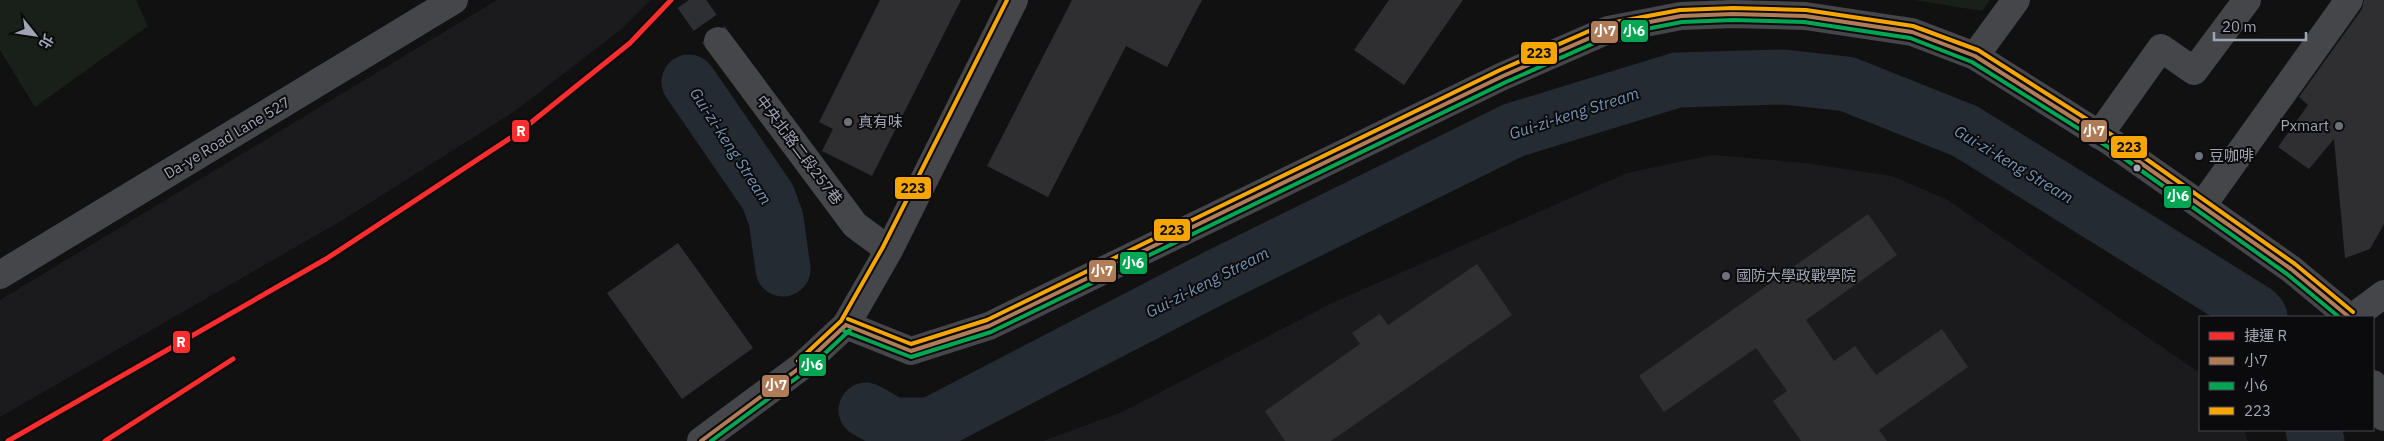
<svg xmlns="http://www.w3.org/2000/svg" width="2384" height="441" font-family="'IBM Plex Sans','Noto Sans TC',sans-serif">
	<rect width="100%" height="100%" fill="#111"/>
	<path fill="#1b1b1d" d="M497,0H651L623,28L515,111L341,221L0,417V300Z
		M1712,155L1805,163L1892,176L1946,199L2200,373V430H2244L2248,441H1043L1122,412L1332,303L1627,173Z"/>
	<path fill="#19201a" d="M0,0H136L148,26L35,107L0,50Z
		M1914,0H1990L1982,11Z"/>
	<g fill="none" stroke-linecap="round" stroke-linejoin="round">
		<path stroke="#242b33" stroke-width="9" d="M1970,134L1975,124L1972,120"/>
		<path stroke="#242b33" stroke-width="55" d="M689,82L768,197L776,219L783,269
			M866,410L893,425H931L1216,277L1514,130L1677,80L1784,77L1847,84L1965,131L2256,312L2260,317
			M2313,430L2317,441"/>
	</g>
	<path fill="#2f2f31" d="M880,0H961L872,176L822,151L833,129L819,122Z
		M1072,0H1202L1167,67L1126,46L1048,197L987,166Z
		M1389,0H1463L1404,85L1354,50Z
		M2364,0H2384V224L2370,249L2345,258L2334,139L2309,169L2278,147L2308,105L2299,97L2362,9Z
		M1868,214L1897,255L1806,320L1834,361L1855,346L1876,375L1942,329L1968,367L1879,430L1887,441H1801L1773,401L1787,391L1756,348L1664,412L1639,376Z
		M678,243L753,348L682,399L607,293Z
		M1477,264L1512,315L1331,441H1285L1265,411L1360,344L1352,333L1380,314L1388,325Z"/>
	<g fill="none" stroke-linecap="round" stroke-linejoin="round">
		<path stroke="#2e2f32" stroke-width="28" stroke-dasharray="28 14" stroke-linecap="butt" d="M689,0L718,41"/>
		<path stroke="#45464a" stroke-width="28" d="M718,41L855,225L889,250
			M1975,56L2016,0
			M2099,135L2161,48L2194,71L2247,0
			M2202,206L2349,0
			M0,275L454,0
			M2353,317L2384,294
			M846,325L911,351L989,326L1503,76L1608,30L1681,16L1733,14L1805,16L1912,32L1975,56L2111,142L2291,269L2349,317
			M2373,384L2384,417
			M701,441L802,366L846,325L889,250L1014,0"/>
		<defs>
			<path id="bus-1" d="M846,325L911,351L989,326L1503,76L1608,30L1681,16L1733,14L1805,16L1912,32L1975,56L2111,142L2291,269L2349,317
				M701,441L802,366L846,325"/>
			<path id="bus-2" d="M844,331L911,357L991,332L1506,82L1610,36L1682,22L1733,20L1804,22L1910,38L1972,62L2108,147L2287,274L2339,317
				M711,441L806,371L850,330"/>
			<path id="bus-3" d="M848,319L911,344L987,320L1500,70L1605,24L1680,10L1733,8L1806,10L1913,26L1978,50L2115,137L2295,264L2353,312
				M798,361L841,321L883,247L1007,0"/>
		</defs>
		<use href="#bus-1" stroke="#0b0b0d" stroke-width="8"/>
		<use href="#bus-2" stroke="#0b0b0d" stroke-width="8"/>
		<use href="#bus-3" stroke="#0b0b0d" stroke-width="8"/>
		<use href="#bus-1" stroke="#b07c57" stroke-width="4"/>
		<use href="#bus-2" stroke="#00a651" stroke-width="4"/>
		<use href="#bus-3" stroke="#f7a600" stroke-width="4"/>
		<defs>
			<path id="metro-1" d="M8,441L326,259L518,133L630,43L671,0
				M105,441L233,359"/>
		</defs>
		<use href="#metro-1" stroke="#0b0b0d" stroke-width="9"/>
		<use href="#metro-1" stroke="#ff2d2d" stroke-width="5"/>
	</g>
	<g fill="#6e717b" stroke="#0b0b0d" stroke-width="2">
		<circle cx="848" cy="122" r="5"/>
		<circle cx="2339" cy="126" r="5"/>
		<circle cx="2199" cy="156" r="5"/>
		<circle cx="1726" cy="276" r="5"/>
	</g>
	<circle fill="#a0a5b4" stroke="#0b0b0d" stroke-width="2" cx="2137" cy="168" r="4.5"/>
	<g text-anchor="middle" stroke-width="4" stroke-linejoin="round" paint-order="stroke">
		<g font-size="15" fill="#a0a5b4" stroke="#0b0b0d" text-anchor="start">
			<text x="858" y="127">真有味</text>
			<text x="2329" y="131" text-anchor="end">Pxmart</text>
			<text x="2209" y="161">豆咖啡</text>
			<text x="1736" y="281">國防大學政戰學院</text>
		</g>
		<g font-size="15" fill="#a0a5b4" stroke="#0b0b0d">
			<text transform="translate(227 138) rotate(-31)" y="5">Da-ye Road Lane 527</text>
			<text transform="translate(799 150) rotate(53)" y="5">中央北路二段257巷</text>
		</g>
		<g font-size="16" font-style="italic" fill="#7493b2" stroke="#0b0b0d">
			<text transform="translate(1574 113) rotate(-18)" y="6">Gui-zi-keng Stream</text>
			<text transform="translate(731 146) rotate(57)" y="6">Gui-zi-keng Stream</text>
			<text transform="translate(2014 164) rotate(31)" y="6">Gui-zi-keng Stream</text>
			<text transform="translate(1207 282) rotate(-27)" y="6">Gui-zi-keng Stream</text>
		</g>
	</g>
	<g stroke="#0b0b0d" stroke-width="2">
		<rect x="1620" y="19" width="29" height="24" rx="5" fill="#00a651"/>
		<rect x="1590" y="20" width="29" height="24" rx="5" fill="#b07c57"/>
		<rect x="1520" y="41" width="38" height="24" rx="5" fill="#f7a600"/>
		<rect x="511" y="119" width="19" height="24" rx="5" fill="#ff2d2d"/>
		<rect x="2080" y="119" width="28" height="24" rx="5" fill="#b07c57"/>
		<rect x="2110" y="135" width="38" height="24" rx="5" fill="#f7a600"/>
		<rect x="894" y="176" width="38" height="24" rx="5" fill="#f7a600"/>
		<rect x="2163" y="185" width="29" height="24" rx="5" fill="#00a651"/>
		<rect x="1153" y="218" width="38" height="24" rx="5" fill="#f7a600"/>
		<rect x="1119" y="251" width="29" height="24" rx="5" fill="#00a651"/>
		<rect x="1088" y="259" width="29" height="24" rx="5" fill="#b07c57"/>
		<rect x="172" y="330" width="19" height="24" rx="5" fill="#ff2d2d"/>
		<rect x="798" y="353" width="29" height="24" rx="5" fill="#00a651"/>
		<rect x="761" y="374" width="29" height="24" rx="5" fill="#b07c57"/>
	</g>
	<g font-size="14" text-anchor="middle" font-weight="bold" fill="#fff">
		<text x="1634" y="36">小6</text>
		<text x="1605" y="36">小7</text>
		<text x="521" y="136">R</text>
		<text x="2094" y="136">小7</text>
		<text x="2178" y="201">小6</text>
		<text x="1133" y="268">小6</text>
		<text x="1102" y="276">小7</text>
		<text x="181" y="347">R</text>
		<text x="812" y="370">小6</text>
		<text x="776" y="390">小7</text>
	</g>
	<g font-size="14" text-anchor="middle" font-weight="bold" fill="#111">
		<text x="1539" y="58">223</text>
		<text x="2129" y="152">223</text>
		<text x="913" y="193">223</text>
		<text x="1172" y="235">223</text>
	</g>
	<rect x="2199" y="316" width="175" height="115" fill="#0b0b0d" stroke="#474950"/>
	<rect x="2209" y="332" width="25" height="8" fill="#ff2d2d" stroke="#474950"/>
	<text x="2244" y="341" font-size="15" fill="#a0a5b4">捷運 R</text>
	<rect x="2209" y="357" width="25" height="8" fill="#b07c57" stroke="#474950"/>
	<text x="2244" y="366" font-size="15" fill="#a0a5b4">小7</text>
	<rect x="2209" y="382" width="25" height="8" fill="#00a651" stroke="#474950"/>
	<text x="2244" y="391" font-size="15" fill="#a0a5b4">小6</text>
	<rect x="2209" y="407" width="25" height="8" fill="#f7a600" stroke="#474950"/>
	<text x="2244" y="416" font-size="15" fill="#a0a5b4">223</text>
	<g transform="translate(35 35) rotate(120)" stroke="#0b0b0d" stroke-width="4" paint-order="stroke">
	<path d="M0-4L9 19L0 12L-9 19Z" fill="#a0a5b4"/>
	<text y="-8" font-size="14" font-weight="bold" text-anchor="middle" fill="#a0a5b4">北</text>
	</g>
	<path d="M2214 32v8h92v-8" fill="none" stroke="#a0a5b4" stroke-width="2.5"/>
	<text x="2222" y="32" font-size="15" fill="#a0a5b4" stroke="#0b0b0d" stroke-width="4" paint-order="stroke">20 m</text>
</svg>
